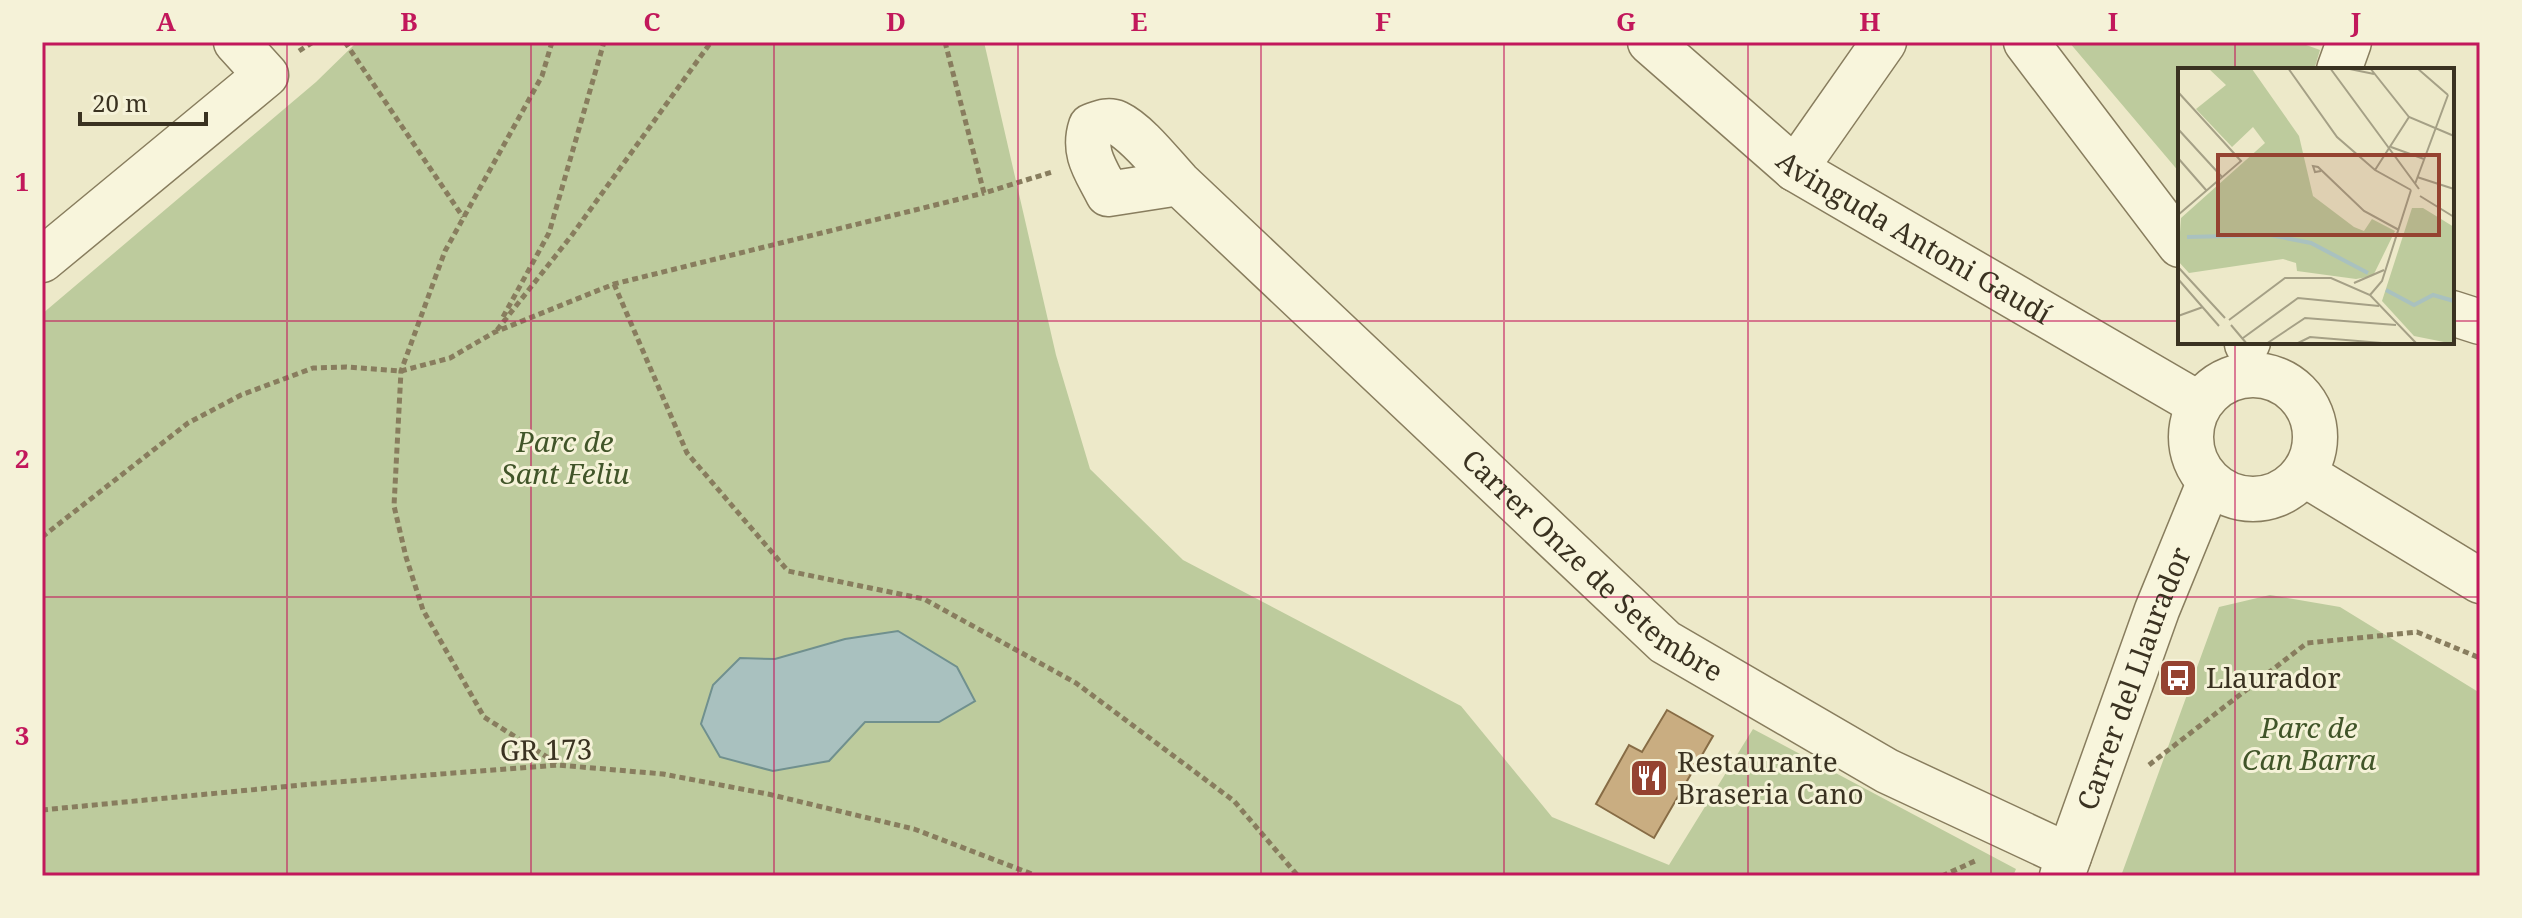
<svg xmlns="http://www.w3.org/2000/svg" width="2522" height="918" font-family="'Noto Serif',serif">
	<rect width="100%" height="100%" fill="#ede9c9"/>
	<path fill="#bdcb9d" d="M357,42H984L1056,355L1090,469L1183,560L1461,706L1552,817L1669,865L1753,729L2016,869L2013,876H42V314L316,82Z
		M2069,42H2298L2320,50L2314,70H2180V173Z
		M2270,595L2340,607L2480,693V876H2121L2219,607Z"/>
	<path fill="#a9c1bf" stroke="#70908e" stroke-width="2" d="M898,631L957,667L975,701L939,722H865L829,761L773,771L720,757L701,724L713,685L740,658L775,659L845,639Z"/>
	<path fill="#c9ad81" stroke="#876c45" stroke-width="2" d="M1667,710L1713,736L1654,838L1596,804L1629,745L1642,752Z"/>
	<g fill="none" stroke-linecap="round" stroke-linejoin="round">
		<defs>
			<g id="minor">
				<path id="s1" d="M1650,42L1795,169L2199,404"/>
				<path d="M2026,42L2180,245"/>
				<path d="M2339,70L2349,42"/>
				<path d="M1795,169L1884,42"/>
				<path id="s2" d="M1179,183L1108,194C1096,170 1082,153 1091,126C1100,123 1108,119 1117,123C1138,133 1163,166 1179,183L1665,642L1887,771L2069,856"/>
				<path d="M42,260L266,75L236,42"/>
				<path d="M2452,313L2480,322"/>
				<path d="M2247,344L2248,342"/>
				<circle cx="2253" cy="437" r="62"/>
				<path d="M2304,474L2480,581"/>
				<path id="s3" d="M2062,876L2157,610L2209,483"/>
			</g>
		</defs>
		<use href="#minor" stroke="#887d5e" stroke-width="47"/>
		<path stroke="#887d5e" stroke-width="5" stroke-dasharray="6 4" stroke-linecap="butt" d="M345,42L463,217
			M552,42L542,76L445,251L401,371L394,506L406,557L423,610L484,717L558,764
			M945,42L984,193L1052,172
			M299,51L313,42
			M614,284L687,453L788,571L924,599L1076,683L1234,801L1298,876
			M503,317L549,233L604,42
			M497,330L572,235L711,42
			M42,537L188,423L241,395L313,368L346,367L401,371L450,358L495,332L614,284L984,193
			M2149,765L2307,643L2417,632L2480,658
			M42,810L312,784L558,765L663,774L768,794L914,829L1037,876
			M1942,876L1975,861"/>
		<use href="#minor" stroke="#f8f5dc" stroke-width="44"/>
	</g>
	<path fill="none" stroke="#c2185b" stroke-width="2" stroke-opacity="0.55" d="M287,42V876M531,42V876M774,42V876M1018,42V876M1261,42V876M1504,42V876M1748,42V876M1991,42V876M2235,42V70M42,321H2180M2452,321H2480M2235,342V876M42,597H2480"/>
	<defs>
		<symbol id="bus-square" viewBox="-11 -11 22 22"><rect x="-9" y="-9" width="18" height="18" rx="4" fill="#954331" stroke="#f5f2d8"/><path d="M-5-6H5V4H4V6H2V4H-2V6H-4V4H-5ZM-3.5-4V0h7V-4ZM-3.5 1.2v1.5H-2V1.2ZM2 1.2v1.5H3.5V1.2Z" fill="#fff"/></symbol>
		<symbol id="restaurant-square" viewBox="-11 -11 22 22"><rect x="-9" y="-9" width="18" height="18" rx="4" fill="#954331" stroke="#f5f2d8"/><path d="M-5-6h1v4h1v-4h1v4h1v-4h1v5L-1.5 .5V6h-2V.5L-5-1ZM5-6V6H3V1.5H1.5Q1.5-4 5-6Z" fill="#fff"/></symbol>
	</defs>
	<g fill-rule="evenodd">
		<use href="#bus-square" x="2156" y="656" width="44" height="44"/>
		<use href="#restaurant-square" x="1627" y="756" width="44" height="44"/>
	</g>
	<g text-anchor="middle" stroke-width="6" stroke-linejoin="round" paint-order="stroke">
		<g font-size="28" fill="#3a3221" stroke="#f5f2d8">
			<text dy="10" stroke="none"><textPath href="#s1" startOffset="330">Avinguda Antoni Gaudí</textPath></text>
			<text dy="10" stroke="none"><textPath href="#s2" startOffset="822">Carrer Onze de Setembre</textPath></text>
			<text dy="10" stroke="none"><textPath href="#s3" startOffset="210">Carrer del Llaurador</textPath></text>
			<text transform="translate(546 750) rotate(-1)" y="10">GR 173</text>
		</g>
		<g font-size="28" font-style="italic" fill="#415529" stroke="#f5f2d8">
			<text x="565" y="452">Parc de<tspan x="565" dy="32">Sant Feliu</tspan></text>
			<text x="2309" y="738">Parc de<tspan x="2309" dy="32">Can Barra</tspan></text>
		</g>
		<g font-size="28" fill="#3a3221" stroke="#f5f2d8" text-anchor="start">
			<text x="2206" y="688">Llaurador</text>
			<text x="1677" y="772">Restaurante<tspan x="1677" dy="32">Braseria Cano</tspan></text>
		</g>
	</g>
	<g transform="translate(2178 68)">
		<rect width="276" height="276" fill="#ede9c9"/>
		<path d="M30,0L74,1L121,68L135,128L176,159L186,163L194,151L217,163L195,208L178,211L119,203L118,195L105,191L11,205L0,193L3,150L87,75L75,59L54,79L18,41L48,17ZM234,140H245L276,159V276L236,268L204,233Z" fill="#bdcb9d"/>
		<path fill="none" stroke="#a9c1bf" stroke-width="4" d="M9,169L92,167L133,175L190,205M208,222L236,237L255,227L276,233"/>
		<path fill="none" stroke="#a5a086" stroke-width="2" d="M110,0L159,69L197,102L233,122M152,0L241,121M167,0L196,6M192,0L231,49L276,68M239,0L270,27M0,24L63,93L0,147M0,61L44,109M213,79L246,91M0,90L28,122M197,102L231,49M143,103L137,104L135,98L140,99L186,143L221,162M239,109L276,121M237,116L270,27M242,128L276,149M0,199L47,250M0,211L41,258M176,215L206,202M192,227L204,213L233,122M0,248L25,239M51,252L107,210H153L192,227L239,276M53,257L69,276M65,270L120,230L201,238M88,276L127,250L218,257M118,276L132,269L216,276"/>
		<path fill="#954331" fill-opacity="0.15" stroke="#954331" stroke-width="4" d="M40,87H261V167H40Z"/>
		<rect width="276" height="276" fill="none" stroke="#3a3221" stroke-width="4"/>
	</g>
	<rect width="2522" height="918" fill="none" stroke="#f5f2d8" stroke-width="88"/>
	<path d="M80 112v12h126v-12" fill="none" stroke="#3a3221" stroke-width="4"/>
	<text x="92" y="112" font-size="24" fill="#3a3221" stroke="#f5f2d8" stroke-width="6" paint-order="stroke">20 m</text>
	<rect x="44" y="44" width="2434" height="830" fill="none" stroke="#c2185b" stroke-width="3"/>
	<g font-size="26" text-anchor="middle" font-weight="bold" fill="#c2185b">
		<text x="166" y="31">A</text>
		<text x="409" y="31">B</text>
		<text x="652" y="31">C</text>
		<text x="896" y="31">D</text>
		<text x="1139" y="31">E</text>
		<text x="1383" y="31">F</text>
		<text x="1626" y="31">G</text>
		<text x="1870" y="31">H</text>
		<text x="2113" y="31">I</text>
		<text x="2356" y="31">J</text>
		<text x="22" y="191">1</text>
		<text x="22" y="468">2</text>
		<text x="22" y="745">3</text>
	</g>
</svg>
